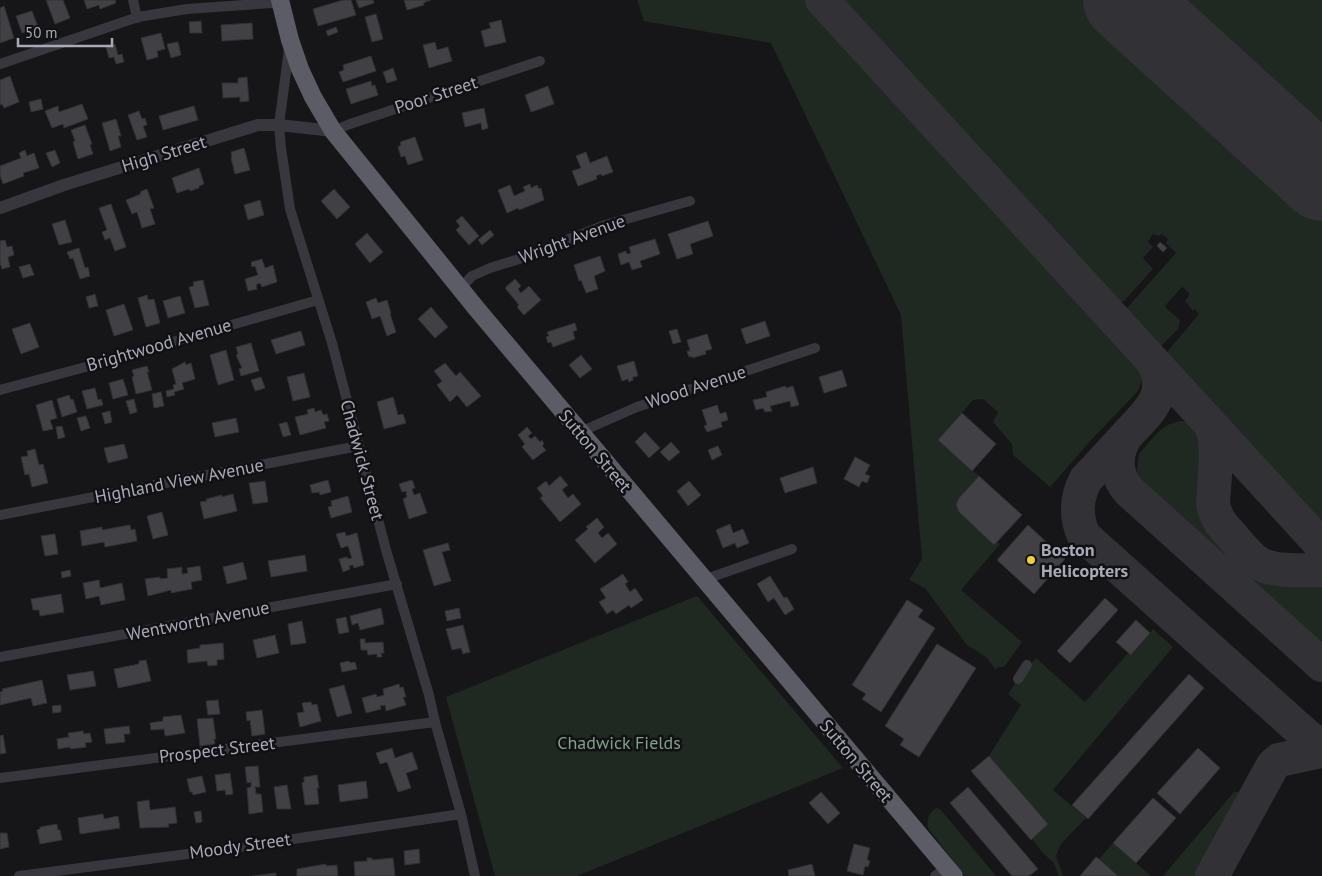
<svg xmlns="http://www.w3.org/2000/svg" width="1322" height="876" font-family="'PT Sans',sans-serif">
	<rect width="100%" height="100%" fill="#161618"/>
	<path fill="#202822" d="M637,0H809L1139,360L1143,378L1138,391L1092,439L1050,487L1013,455L1012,444L993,422L998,412L983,399L973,400L938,440L979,476L959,498L956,505L959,512L994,545L997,542L1000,544L961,590L1022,642L1004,667H998L996,670L987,658L966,644L925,588L909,580L922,559L901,315L771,43L644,21Z
		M840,0H1082L1322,216V530L1163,357L1199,314L1195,309L1193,311L1185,301L1189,296V293L1183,287L1181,288L1165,306L1166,308L1180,320L1178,329L1157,350L1125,315L1126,309L1176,253L1166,243L1168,239L1162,234L1159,236L1153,234L1148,242L1153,247L1143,258L1153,269L1124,301L1116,305L920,92Z
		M1172,0H1322V137Z
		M1180,421C1191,421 1198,427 1207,434L1202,519L1255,576L1267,578L1322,581V646L1139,479L1137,470L1139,454L1157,433L1167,425Z
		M697,596L843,768L577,876H495L446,697Z
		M1153,629L1173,647L1053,790L1086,818L1060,845L1056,856L1063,876H1059L1054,863L1043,853L1032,839L1048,824L989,756L1021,705L1008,694L1018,679L1036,658L1085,702L1129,652L1132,655Z
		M1234,792L1246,793L1200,876H1163Z
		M937,808L941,810L996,876H965L928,828C927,819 928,812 937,808Z
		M1113,843L1151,876H1118L1099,859Z"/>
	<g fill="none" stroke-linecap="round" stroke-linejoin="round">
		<path stroke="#313136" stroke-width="34" d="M822,0L1322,546
			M1153,362C1171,395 1147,413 1126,436C1113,450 1100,465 1086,479C1076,498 1075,516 1084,536L1308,737L1322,745
			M1210,424C1220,441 1214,483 1213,503C1215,518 1223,526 1232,536C1240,545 1247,555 1257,562C1272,573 1303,570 1322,570
			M1126,436C1115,454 1114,474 1129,491L1322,665
			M1212,876L1273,765L1279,760L1322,751"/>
		<path stroke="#313136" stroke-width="84" d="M1125,0L1322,179"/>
	</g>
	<path fill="#404045" stroke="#313034" d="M46,0H63L70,18L55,24Z
		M84,0H115L116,3L100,9L99,5L87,9Z
		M343,0H351L356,15L318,26L313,9Z
		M356,0H373L374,3L359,8Z
		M404,0H431L423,3L424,5L407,10Z
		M4,6L14,38L0,43V8Z
		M32,11L38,27L22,33L16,16Z
		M376,14L383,39L372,42L365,17Z
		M501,20L506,42L485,47L481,31L491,28L489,23Z
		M201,21L202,33H190L189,22Z
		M252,23L253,39L222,41L221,25Z
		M336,27L338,32L328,36L326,31Z
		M161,33L165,49L157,51L158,57L147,60L141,38Z
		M178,42L181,55L171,58L167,44Z
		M435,42L437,50L448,47L452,61L429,68L423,45Z
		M115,44L118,55L122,54L124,62L116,64L114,57L109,58L106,47Z
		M371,56L376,71L343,82L339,72L344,70L343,65Z
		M393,68L397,80L387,83L383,72Z
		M10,76L19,102L4,108L2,104L0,105V80Z
		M247,77L249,101L240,102V97L223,98L222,83H238V78Z
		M371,81L372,86L375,85L378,95L351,104L346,89Z
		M548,86L554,104L531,112L525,95Z
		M41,99L43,109L31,112L29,102Z
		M82,104L88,119L64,128L63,124L52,128L45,111L58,106L59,112Z
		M194,106L198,120L163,130L159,116Z
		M484,108L488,128L482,130L481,123L465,127L462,113Z
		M139,111L142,119L145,118L147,125L143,126L147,137L137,140L128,115Z
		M116,119L121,136H118L121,147L110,151L102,123Z
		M85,125L92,144L90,145L93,154L78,159L73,142L75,141L71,130Z
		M415,137L423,160L408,165L405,156L401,157L398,147L401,145L400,142Z
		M244,148L250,170L235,174L231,158L232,157L231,152Z
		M25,150L27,156L34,153L39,168L23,173L24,176L3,184L0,175V166L21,158L19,153Z
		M55,150L60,163L52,167L46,153Z
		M586,152L590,163L607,156L613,172L602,176L601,174L596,176L597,179L578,186L572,171L581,168L576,156Z
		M199,168L204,184L199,186V188L190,191L189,189L177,193L172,178Z
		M530,184L531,188L537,185L539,189L541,188L544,200L519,210L518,208L507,213L498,190L510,185L514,196L525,191L523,187Z
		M147,189L154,208L150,209L155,224L142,228L137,212L132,214L126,200L141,194L140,192Z
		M334,189L350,207L337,219L321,201Z
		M260,200L264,215L248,220L244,205Z
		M111,204L126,247L115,251L110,238L105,240L102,232L107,230L99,208Z
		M462,216L479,236L469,245L456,230L460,226L456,221Z
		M65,220L72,242L59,245L52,224Z
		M708,221L713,236L690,244L693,254L677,259L668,234Z
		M490,230L494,235L482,245L478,240Z
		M367,233L383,252L370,263L355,244Z
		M655,239L660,254L640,261L642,267L632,270L629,262L621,265L618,254L626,251L627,254L631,253L629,247Z
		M5,240L7,247L12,246L14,255L8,257L10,267L2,269L0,263V241Z
		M1160,242L1167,248L1163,252L1157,246Z
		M79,248L85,268L88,267L90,276L80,279L73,258L70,259L67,252Z
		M600,256L605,271L594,276L598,289L586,293L581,280L579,281L574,265Z
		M262,259L265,268L273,265L277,282L262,287L260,283L256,285L257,289L248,291L245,279L258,275L255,266L252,267L251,262Z
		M30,264L34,275L23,278L19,267Z
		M515,279L521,286L518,289L521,293L529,286L541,300L524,315L517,307L519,305L505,288Z
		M203,280L209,305L195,308L189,287L194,286L193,282Z
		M95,294L98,306L89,308L86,297Z
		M147,295L148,300L154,299L160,323L146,327L138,298Z
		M180,296L185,313L168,318L163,301Z
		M376,298L378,303L387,300L391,313L390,314L396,332L387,336L380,316L372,319L366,302Z
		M124,304L133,330L114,336L106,310Z
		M431,307L448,327L435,338L418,319Z
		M765,321L770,336L746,344L741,329Z
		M30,323L39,347L21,354L12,329Z
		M575,323L577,330L573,332L575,339L553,347L551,342L548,343L546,337L549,336L547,332Z
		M677,329L681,342L673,344L669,331Z
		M301,331L305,345L276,354L271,340Z
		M707,334L712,349L705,351L706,354L692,358V356L689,357L687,351H690L687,340Z
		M251,343L259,371L241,376L239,369L242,368L236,355L238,354L236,347Z
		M226,350L234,380L218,385L210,355Z
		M581,355L592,369L580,378L569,365Z
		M634,361L638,376L633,377V380L629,382L628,379L622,381L617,366Z
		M185,362L186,365L191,363L195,379L182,383L184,389L174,392L175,395L167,397L166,391L174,389L173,385L176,384L172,369Z
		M445,363L456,376L460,372L481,396L467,407L457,395L450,402L437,385L442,381L434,371Z
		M147,366L149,372H147L152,390L136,394L132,377L134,376L132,370Z
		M842,370L847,386L824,393L819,377Z
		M304,373L310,397L293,401L287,377Z
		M261,377L265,388L255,391L251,380Z
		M123,379L128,395L113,399L109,383Z
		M785,386L786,388L793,386L799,405L791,407L790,401L770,406L772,411L765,412L763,408L756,410L753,400L767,397L766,392Z
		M95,388L98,400L101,399L103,405L87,409L82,391Z
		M161,392L164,406L154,408L152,394Z
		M69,395L71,400L73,399L77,412L62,417L57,399Z
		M393,397L398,415L403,414L406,423L384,429L377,402Z
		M134,399L137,412L130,414L126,401Z
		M52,400L57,418L50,420L53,429L43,431L36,405Z
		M717,405L720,414L726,412L728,420L721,422L722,427L707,432L704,426L707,425L702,410Z
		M314,408L315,412L321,410L323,415L327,414L329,421L324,422L326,428L300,435L295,417L308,414L307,410Z
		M110,411L112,422L105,424L102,413Z
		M962,413L996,444L972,471L938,440Z
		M86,416L90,428L81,431L77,418Z
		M236,418L239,432L215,437L212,423Z
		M287,422L291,435L283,437L279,424Z
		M62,426L65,437L58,439L56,427Z
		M527,427L532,433L528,436L531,439L535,436L540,442L542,440L544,444L542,446L546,450L533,460L522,447L525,444L518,435Z
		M645,432L660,448L649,458L635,442Z
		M671,442L680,452L669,461L660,452Z
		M124,444L128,458L108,463L104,448Z
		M718,446L722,455L712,460L708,450Z
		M35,449L39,465L43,464L48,483L32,487L29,474L25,475L21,457L28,456L27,451Z
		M855,457L870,465L865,474L870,476L867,483L862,481L859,487L844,479Z
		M813,467L817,483L785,493L780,478Z
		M560,476L568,485L562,490L568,498L573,494L581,504L560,522L540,498L543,496L537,488L546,481L549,486Z
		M979,476L1022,515L994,545L959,512L956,505L959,498Z
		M328,480L331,492L320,495L319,492L312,493L310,485Z
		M412,480L415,488L412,489L414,495L420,493L427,513L409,519L403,499L407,497L406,491L402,492L399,484Z
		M265,481L268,502L253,504L249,483Z
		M689,481L701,495L688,506L677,491Z
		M233,494L237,511L204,519L200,502L207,501L206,499L222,495V497Z
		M348,496L352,512L331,518L328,507L332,506L331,501Z
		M162,512L168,535L153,539L147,516Z
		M597,518L604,527L598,533L602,538L608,533L617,544L595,563L575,540L588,529L586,527Z
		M730,524L733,533L743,529L749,543L737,548L735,543L723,548L716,530Z
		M130,525L131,530L135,529L137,541L105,547L104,542L82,546L80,531L102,527V530Z
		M1028,525L1065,559L1034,594L997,560Z
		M345,532L346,536L357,533L364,565L354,568L353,565L349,566L350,569L343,572L339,559L347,557L348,559L352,558L348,546L341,548L336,534Z
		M55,534L58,554L45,556L41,536Z
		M448,543L450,550L442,552L451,581L434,586L423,550Z
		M305,555L307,571L271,577L268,561Z
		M243,562L247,579L227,584L223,567Z
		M200,566L202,580L191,582L192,589L171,593V590L148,596L145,579L160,577V579L168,578L167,569L182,567V574L188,573L187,568Z
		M70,570L71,576L62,578L61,572Z
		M623,574L628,582L625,584L630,592L635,588L643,600L631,608L629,605L616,614L613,610L607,614L599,602L606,598L600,589Z
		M770,576L784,598L787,597L794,609L785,615L774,598L768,602L757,584Z
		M99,580L100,588L122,583L125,600L101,605L99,596L86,599L83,583Z
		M61,594L64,612L40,616L39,610H33L31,599Z
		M1105,598L1118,610L1070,663L1057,651Z
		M907,600L923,610L918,617L935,628L881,712L862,699L866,694L852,685Z
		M381,608L384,624L360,630L358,623L352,625L350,616Z
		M459,608L461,618L447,621L445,611Z
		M346,617L349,632L339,634L336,619Z
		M1136,620L1150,633L1131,655L1116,642Z
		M302,621L306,643L291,645L288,624Z
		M463,625L470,652L463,654L461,648L452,650L446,629Z
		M275,635L279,653L257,658L253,640Z
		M360,639H365V643L383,642L384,653H381L382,657H377V654L368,655L367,650H361Z
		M223,643L224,659L217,660V665L208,666L207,661L188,663L187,650L200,648V645Z
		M937,644L976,668L919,757L900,745L904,739L885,726Z
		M146,660L151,681L118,688L114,669L139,664V661Z
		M349,661L350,663L355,662L357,669L342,672L340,663Z
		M93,671L96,686L70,690L67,675Z
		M1189,674L1204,688L1088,819L1072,805Z
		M42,680L47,703L33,706L31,698L0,705V692L3,691L2,689Z
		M399,684L400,688L403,687L406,697H403L406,705L386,711L385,705L380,706L381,709L366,713L362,698L376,694L377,697L384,695L383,689Z
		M344,685L352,713L337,717L329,689Z
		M218,700L220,714L208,715L206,701Z
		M311,702L312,705L317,704L321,721L300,727L297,713L304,712L302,703Z
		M61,705V712L53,713L52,706Z
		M262,710L265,734L252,736L250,720L247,721L246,712Z
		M181,715L185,733L165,736L164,729L151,730L150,723L163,721V717Z
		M213,718L216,739H214L215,744L200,746L197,719Z
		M129,726L130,734H124L125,742L106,744L104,729Z
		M83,731L84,734L90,733L92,742L85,743L86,747L71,749L70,747L58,749L57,739L69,737L68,733Z
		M3,735L6,753L0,754V736Z
		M392,748L395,758L412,752L418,769L406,773L411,788L398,792L387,762L380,764L376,753Z
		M1198,748L1220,768L1180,814L1157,793Z
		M989,756L1048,824L1031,840L971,771Z
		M258,766L260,787H255L256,794H261L263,812L249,814L247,788L251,787V782L247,783L245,767Z
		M230,773L233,794L226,795L225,790L217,791L215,775Z
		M317,775L319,788H317L319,804L305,805L302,783L304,782V777Z
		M202,776L206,792L193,795L192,792H190L187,779Z
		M366,781L368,798L340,802L338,785Z
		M287,785L291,809H277L274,787Z
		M968,787L1038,869L1029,876H1012L950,803Z
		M821,792L840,813L828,824L809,803Z
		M1153,798L1176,818L1136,863L1113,843Z
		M149,800L150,810L175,807L177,823L168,824L169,827L140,828L137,802Z
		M201,811L202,822L196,823L194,812Z
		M103,814L104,819L118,816L120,828L80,834L78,818Z
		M57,824L58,830H60L62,840L40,844L37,830L40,829V827Z
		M0,833H7L9,847L0,849Z
		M854,844L870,848L867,860L870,861L868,867L865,866L863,875L847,871Z
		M419,849L420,863L405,865L404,851Z
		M1096,857L1099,859L1118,876H1080Z
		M367,858H372V860L393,858L395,876H355L354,862L367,861Z
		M326,864V866L337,865L338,876H297V869Z
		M812,864L815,876H789L788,870Z
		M276,873V876H252Z"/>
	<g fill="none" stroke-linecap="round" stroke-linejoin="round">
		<path stroke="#37373d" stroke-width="10" d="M133,0L137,18
			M289,49L279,125L281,148L290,209L332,343L386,550L429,695L435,722L461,814L475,876
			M0,64L138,17L187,9L272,3L282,0
			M333,131L350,124L540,61
			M460,289L472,276L490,268L519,259L605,225L690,201
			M0,390L93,365L318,300
			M580,432L637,407L815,348
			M0,515L358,446
			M703,580L792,549
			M0,657L397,584
			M1018,679L1027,665
			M0,778L435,722
			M19,876L226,849L461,814
			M935,876L947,867"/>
		<path stroke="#37373d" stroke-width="12" d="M0,208L64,185L258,125H279L333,131"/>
		<path stroke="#5b5c65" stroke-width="18" d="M280,0L290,40L300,69L313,97L333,131L476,308L954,876"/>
	</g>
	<circle fill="#eed337" stroke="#111113" stroke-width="2" cx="1031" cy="560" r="5"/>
	<g text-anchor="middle" stroke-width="5" stroke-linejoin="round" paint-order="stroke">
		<g font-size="18" fill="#a8aab7" stroke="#111113">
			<text transform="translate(436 95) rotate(-18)" y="6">Poor Street</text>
			<text transform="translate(164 154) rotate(-17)" y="6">High Street</text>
			<text transform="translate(572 239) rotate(-20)" y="6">Wright Avenue</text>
			<text transform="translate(159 345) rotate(-16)" y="6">Brightwood Avenue</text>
			<text transform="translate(696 387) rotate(-18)" y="6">Wood Avenue</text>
			<text transform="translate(595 451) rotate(50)" y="6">Sutton Street</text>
			<text transform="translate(362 460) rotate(75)" y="6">Chadwick Street</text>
			<text transform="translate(179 481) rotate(-11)" y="6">Highland View Avenue</text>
			<text transform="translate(198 621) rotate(-11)" y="6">Wentworth Avenue</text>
			<text transform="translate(217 750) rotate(-7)" y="6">Prospect Street</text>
			<text transform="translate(856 761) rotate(50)" y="6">Sutton Street</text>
			<text transform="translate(240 846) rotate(-8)" y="6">Moody Street</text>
		</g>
		<g font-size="18" font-weight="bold" fill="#a8aab7" stroke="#111113" text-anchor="start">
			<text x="1041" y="556">Boston<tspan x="1041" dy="21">Helicopters</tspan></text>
		</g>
		<g font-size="18" fill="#7fa288" stroke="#111113">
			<text x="619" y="749">Chadwick Fields</text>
		</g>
	</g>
	<path d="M18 38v8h94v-8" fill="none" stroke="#a8aab7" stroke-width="2.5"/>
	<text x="25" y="38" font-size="15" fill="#a8aab7" stroke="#111113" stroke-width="4" paint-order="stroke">50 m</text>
</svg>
